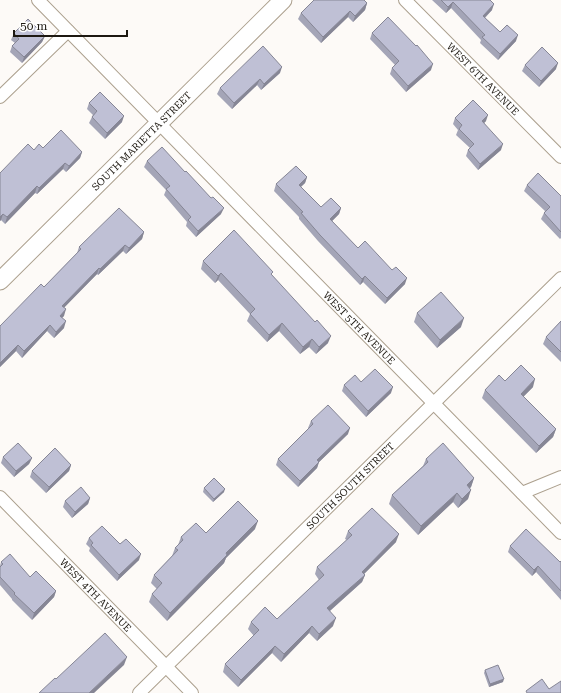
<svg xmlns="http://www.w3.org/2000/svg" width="561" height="693" font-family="'Roboto Serif',serif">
	<rect width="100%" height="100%" fill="#fdfaf7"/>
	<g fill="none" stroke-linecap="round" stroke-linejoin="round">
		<defs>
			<g id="minor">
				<path id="s1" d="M38,0L561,533"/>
				<path id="s2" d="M405,0L561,157"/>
				<path d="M0,97L68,31"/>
				<path d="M522,493L561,477"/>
				<path id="s3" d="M0,497L192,693"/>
				<path id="s4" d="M139,693L561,278"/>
			</g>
			<g id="secondary">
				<path id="s5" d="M0,281L283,0"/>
			</g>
		</defs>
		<use href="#minor" stroke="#aca08e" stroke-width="14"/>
		<use href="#secondary" stroke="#aca08e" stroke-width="19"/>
		<use href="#minor" stroke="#fff" stroke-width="12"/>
		<use href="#secondary" stroke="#fff" stroke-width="17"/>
	</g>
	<path fill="#a4a5b7" d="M432,0H490L492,10L485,18L500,32L516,41L498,60L480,43L481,40L451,8L446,13Z
		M367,3L365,10L353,22L348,17L321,43L298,19L301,13Z
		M14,33L45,36L42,42L22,63L10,52L12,46L15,43L11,40Z
		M372,33L416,46L431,70L406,92L390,74L392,68L395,65L370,39Z
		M525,65L556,69L539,87L522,71Z
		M280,73L261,90L257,85L232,109L217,94L220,88Z
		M89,103L122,122L105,139L89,123L93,115L87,109Z
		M455,118L486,121L484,123L501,150L478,170L466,156L468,150L470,148L456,135L458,130L453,124Z
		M43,148L82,152L80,158L66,172L63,169L37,194L35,193L5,224L1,220L0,221V173L34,150Z
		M147,161L221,214L196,237L186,226L187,222L164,195L166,190L144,167Z
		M307,177L305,183L301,187L321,207L341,208L339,214L332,221L358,248L405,284L385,304L363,282L360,285L318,241L299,219V217L274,191L276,184Z
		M527,185L561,196V238L560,239L541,219L545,211L524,191Z
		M144,232L142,239L126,254L123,251L98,275L97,274L64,307V316L62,317L64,328L54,338L47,331L22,358L16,351L0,367V326L44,287L77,253L79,247Z
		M203,261L272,275L328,343L316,354L309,347L300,354L279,331L267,342L247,321L250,314L218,280L215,283L201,269Z
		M417,313L461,327L437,348L414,322Z
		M561,321V362L543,344L546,337Z
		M505,381L533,387L523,397L556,429L553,437L536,453L482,398L485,390Z
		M361,382L391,393L366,417L342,391L344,385Z
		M311,421L348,434L319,462L317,468L298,487L276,465L278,459L309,428H308Z
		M3,457L32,458L29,464L14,477L1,463Z
		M426,459L474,478L471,487L470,488L468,499L458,508L453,502L418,535L389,504L392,495L423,466Z
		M71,465L69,471L46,493L30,477L32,471Z
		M204,488L224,492L213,502L203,492Z
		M90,498L88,504L72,518L63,507L65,501Z
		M255,529L226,558L224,563L167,621L149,602L152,594L157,589L151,583L154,575L172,556L175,548L178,545L181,537L206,533Z
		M348,531L396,542L364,574L365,575L362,582L330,611L333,626L317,641L309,633L281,662L272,653L238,687L223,672L225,664L254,636L248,629L251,622L277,619L319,580L315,574L317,567L347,540L345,539Z
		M89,538L120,544L139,560L117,581L89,551L90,548L86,544Z
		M510,546L560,562H561V600L536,572L532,576L508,552Z
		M1,562L56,591L54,597L32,620L12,600V599L0,585V566Z
		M485,670L503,682L489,687L484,673Z"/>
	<path fill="#868695" d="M453,2L451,8L446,13L448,7Z
		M367,3L365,10L353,22L355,16Z
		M494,4L492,10L480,22L483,16Z
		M350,11L348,17L321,43L323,37Z
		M518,35L516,41L498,60L500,54Z
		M45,36L42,42L22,63L24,57Z
		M558,63L556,69L539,87L541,81Z
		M433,64L431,70L406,92L408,86Z
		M282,67L280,73L261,90L264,84Z
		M260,79L257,85L232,109L234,103Z
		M488,115L486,121L480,127L482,121Z
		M124,116L122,122L105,139L107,133Z
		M503,144L501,150L478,170L480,164Z
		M82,152L80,158L66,172L69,166Z
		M65,163L63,169L37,194L39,188Z
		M307,177L305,183L296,191L299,185Z
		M37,186L35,193L5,224L7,217Z
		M224,208L221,214L196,237L198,231Z
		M341,208L339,214L328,225L330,219Z
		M3,214L1,220L0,221V217Z
		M144,232L142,239L126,254L129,248Z
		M125,245L123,251L98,275L100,269Z
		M99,268L97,274L60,312L62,306Z
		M221,273L218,280L215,283L218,276Z
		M365,276L363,282L360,285L362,279Z
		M407,278L405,284L385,304L387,298Z
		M66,309L64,316L58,322L60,316Z
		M464,318L461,327L437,348L440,340Z
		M66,321L64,328L54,338L56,332Z
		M282,323L279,331L267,342L269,335Z
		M50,325L47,331L22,358L24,351Z
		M331,336L328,343L316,354L319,347Z
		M312,339L309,347L300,354L303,347Z
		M18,345L16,351L0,367V363Z
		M535,379L533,387L518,402L521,394Z
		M393,387L391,393L366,417L368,411Z
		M350,428L348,434L315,466L317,460Z
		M556,429L553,437L536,453L539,446Z
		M32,458L29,464L14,477L16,471Z
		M319,462L317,468L298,487L300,481Z
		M71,465L69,471L46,493L49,487Z
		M474,478L471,487L463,494L467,485Z
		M225,489L224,492L213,502L214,499Z
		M471,490L468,499L458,508L462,499Z
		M457,493L453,502L418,535L421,526Z
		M90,498L88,504L72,518L75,512Z
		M258,521L255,529L226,558L224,563L167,621L170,613L226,553Z
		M399,534L396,542L359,579L362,572Z
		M141,554L139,560L117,581L119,575Z
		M538,566L536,572L532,576L534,570Z
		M365,575L362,582L324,616L327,608Z
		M56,591L54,597L32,620L34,613Z
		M336,618L333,626L317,641L319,634Z
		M312,626L309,633L281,662L284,654Z
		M275,646L272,653L238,687L241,680Z
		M127,657L124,665L94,693H89Z
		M504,679L503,682L489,687L490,684Z"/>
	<path fill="#bfc0d5" stroke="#868695" d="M314,0H364L367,3L355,16L350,11L323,37L301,13Z
		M441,0H490L494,4L483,16L500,32L507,25L518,35L500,54L482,37L485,35L453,2L448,7Z
		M388,17L416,46L417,45L433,64L408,86L392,68L399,61L372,33Z
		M28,19L45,36L24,57L12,46L19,39L14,33Z
		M263,46L282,67L264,84L260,79L234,103L220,88Z
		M542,47L558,63L541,81L525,65Z
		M100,92L124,116L107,133L92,117L97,111L89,103Z
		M473,100L488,115L482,121L503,144L480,164L468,150L474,144L459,129L462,125L455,118Z
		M61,130L82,152L69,166L65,163L39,188L37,186L7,217L3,214L0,217V173L28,144L34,150L39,144L43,148Z
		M162,147L185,172L186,171L211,198L213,197L224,208L198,231L188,220L191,217L166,189L170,186L147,161Z
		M296,166L307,177L299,185L321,207L331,198L341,208L330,219L358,248L365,241L392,270L396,267L407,278L387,298L365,276L362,279L320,235L301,213L303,212L276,184Z
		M538,173L561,196V232L544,213L550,207L527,185Z
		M119,208L144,232L129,248L125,245L100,269L99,268L62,306L66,309L60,316L66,321L56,332L50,325L24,351L18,345L0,363V326L41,284L44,287L81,249L79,247Z
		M234,230L273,272L271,274L315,322L317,320L331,336L319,347L312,339L303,347L282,323L269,335L250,314L255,309L221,273L218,276L203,261Z
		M441,292L464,318L440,340L417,313Z
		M561,321V352L546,337Z
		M521,365L535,379L521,394L556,429L539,446L485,390L499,375L505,381Z
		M375,369L393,387L368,411L344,385L355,375L361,382Z
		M328,405L350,428L317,460L319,462L300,481L278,459L313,424L311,421Z
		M18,443L32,458L16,471L3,457Z
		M443,443L474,478L467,485L471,490L462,499L457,493L421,526L392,495L428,462L426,459Z
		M55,448L71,465L49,487L32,471Z
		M214,478L225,489L214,499L204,488Z
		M81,487L90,498L75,512L65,501Z
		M238,501L258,521L226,553L227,555L170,613L152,594L162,583L154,575L178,550L175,548L183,540L181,537L196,523L206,533Z
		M372,508L399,534L362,572L365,575L327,608L336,618L319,634L312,626L284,654L275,646L241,680L225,664L259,630L251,622L265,607L277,619L324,575L317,567L352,535L348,531Z
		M102,526L120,544L126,539L141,554L119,575L91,545L93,543L89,538Z
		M526,529L560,562V561L561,562V591L538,566L534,570L510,546Z
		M10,554L30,577L36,571L56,591L34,613L14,594L15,593L0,577V567L3,564L1,562Z
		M105,633L127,657L89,693H39L55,678L56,679Z
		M498,665L504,679L490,684L485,670Z
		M542,679L549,689L561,681V693H527L526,691Z"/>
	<g text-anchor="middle" stroke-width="3.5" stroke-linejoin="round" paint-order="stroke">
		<g font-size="10" fill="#1d1811" stroke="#fff">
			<text dy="4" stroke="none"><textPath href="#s2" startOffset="111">WEST 6TH AVENUE</textPath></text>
			<text dy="4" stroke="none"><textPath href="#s5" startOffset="199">SOUTH MARIETTA STREET</textPath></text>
			<text dy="4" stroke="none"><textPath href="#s1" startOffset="459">WEST 5TH AVENUE</textPath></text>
			<text dy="4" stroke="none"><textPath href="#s4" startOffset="296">SOUTH SOUTH STREET</textPath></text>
			<text dy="4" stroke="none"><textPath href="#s3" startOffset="137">WEST 4TH AVENUE</textPath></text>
		</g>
	</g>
	<path d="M14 30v6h113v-6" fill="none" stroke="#1d1811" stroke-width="2"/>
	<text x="20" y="30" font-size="12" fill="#1d1811" stroke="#ffffff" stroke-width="3" paint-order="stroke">50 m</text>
</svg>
